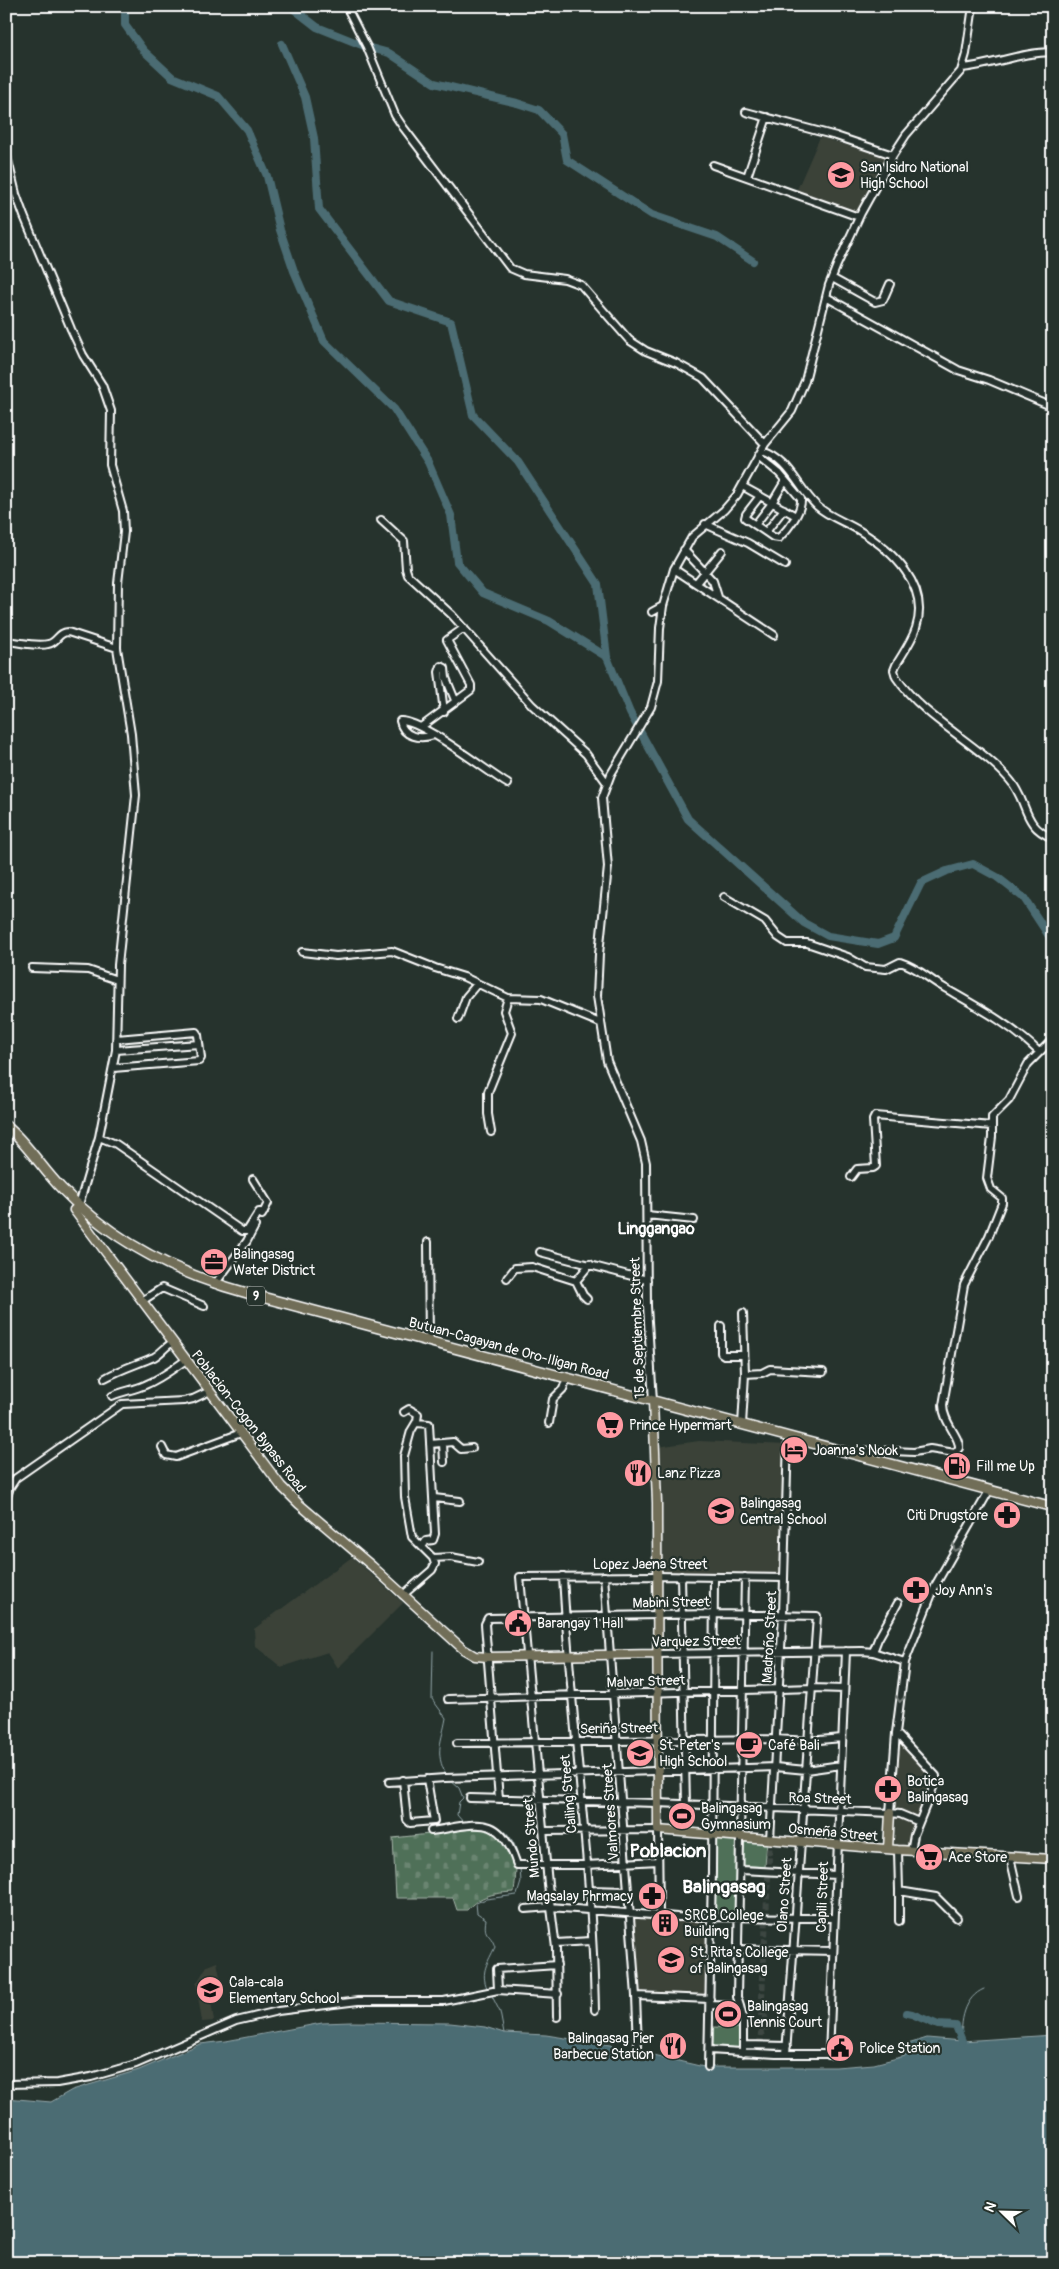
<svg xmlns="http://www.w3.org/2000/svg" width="1059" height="2269" font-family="Pangolin,sans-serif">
	<defs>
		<pattern id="cemetery-stones" width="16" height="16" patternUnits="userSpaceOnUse" patternTransform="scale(1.25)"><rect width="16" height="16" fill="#506f58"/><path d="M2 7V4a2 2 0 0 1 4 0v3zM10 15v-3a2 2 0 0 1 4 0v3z" fill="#6a8571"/></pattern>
	</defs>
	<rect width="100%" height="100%" fill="#26332d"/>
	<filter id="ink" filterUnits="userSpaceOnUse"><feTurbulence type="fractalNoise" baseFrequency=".02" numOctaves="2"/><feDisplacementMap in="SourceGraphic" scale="10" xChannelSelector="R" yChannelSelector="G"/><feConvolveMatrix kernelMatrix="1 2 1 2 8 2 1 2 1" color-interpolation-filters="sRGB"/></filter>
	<g filter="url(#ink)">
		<path fill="#3b4239" d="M820,137L888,158L859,213L796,192Z
			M699,1441L786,1445L782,1576L660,1574L657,1447Z
			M352,1557L403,1603L338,1668L328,1652L281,1667L255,1646L254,1629Z
			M896,1735L935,1778L909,1849L889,1847Z
			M634,1917L708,1920L707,1994L638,1991L632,1920Z
			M217,1962L224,1997L211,2002L214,2021L202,2022L196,1984L207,1966Z"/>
		<path fill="#506f58" stroke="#a8b7ac" d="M715,1837L739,1840L736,1915L714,1916Z
			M744,1840L767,1841L765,1867L742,1865Z
			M713,2027L740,2028V2049L713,2048Z"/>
		<path fill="url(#cemetery-stones)" stroke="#a8b7ac" d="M475,1829C520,1828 518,1858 514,1892C495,1893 480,1895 467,1910H457L453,1898H396L393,1838Z"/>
		<path fill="#4c6c73" stroke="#94a7ab" d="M351,2022L450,2023L485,2027L504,2033L546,2035L610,2045L704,2067H836L874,2064L905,2056L908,2044L927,2038L962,2041L1053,2035V2263H6V2098L51,2102L72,2090L139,2070L200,2044L226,2041L322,2023Z"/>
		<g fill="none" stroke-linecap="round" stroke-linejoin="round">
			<path stroke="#94a7ab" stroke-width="1" d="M433,1651L432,1699L446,1718C442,1741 434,1752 446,1775
				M450,1780L459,1788L463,1798L459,1802L457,1815L464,1823
				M488,1824C507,1825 517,1845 519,1861
				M487,1988C480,1972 488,1962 495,1947C490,1931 483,1938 486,1919L477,1913L476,1903L486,1899L517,1895L521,1882L520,1868
				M491,1994L500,2012L504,2033
				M962,2041C960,2022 964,1997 984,1989"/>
			<path stroke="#4c6c73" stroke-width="8" d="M125,6V25L144,51L172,77L218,96L247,130L267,176L280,230L294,271L324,341L394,409L428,462L451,515L457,562L483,593L549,621L607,657
				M290,6L317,27L367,47L389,53L434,83L517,103L539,110L562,134L567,160L652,215L717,237L753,261
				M282,44L305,97L314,138L319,209L389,301L451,322L473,415L518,462L598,584L607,657L630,713L688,819L804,923L828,936L878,944L894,938L921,883L947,871L973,864L997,877L1024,898L1053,942
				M907,2013L912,2014L938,2025L956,2026L962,2041"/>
			<path stroke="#3c4742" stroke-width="6" stroke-dasharray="6 3" stroke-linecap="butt" d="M760,2045L761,2033L765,2032V2017H761L770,1839"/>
			<defs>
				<path id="minor" d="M346,6L367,47L395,115L403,127L510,268L524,274L565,279L581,285L629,340L646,351L676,363L703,378L765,444
					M962,68C993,65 1021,52 1053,52
					M746,112L836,136L893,155
					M6,152L16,194L24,216L71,329L83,355L102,385L111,411L110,465L123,511L124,532L118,583L117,648L131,734L136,795L118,965L116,1050L99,1137L79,1205
					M713,165L859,217
					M747,177L767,117
					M832,278L875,302L883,300L890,284
					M826,297L958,370L989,380L1053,407
					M762,451C790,460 797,487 817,506C829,517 846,522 860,531C893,551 930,586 916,628C912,641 903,653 896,665L894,670L896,677C925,720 975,741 1009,779C1029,801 1021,826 1053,838
					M758,456L779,473L801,499C802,512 788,529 779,538L773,537L745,518L746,514L760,496
					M742,486L796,516
					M381,520L404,541L406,569L408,575L452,615L532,705L586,754L607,783
					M705,524L748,543L785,565
					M755,525L772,503L785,481
					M766,532L784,509
					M684,550L713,581L718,597
					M674,569L774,635
					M696,583L722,551
					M652,612L663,606
					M6,641C19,642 36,647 48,644C57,643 58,632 68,632L117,648
					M444,712L439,672L441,666L445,668L446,678L455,700
					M421,727L471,690V685L447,640L464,628
					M434,735C420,740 403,737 400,721C421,719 486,771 508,784
					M724,897L765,921L778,937L787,943H807L848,957L865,967L886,969L900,962C919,968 927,978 943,987C976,1006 1012,1025 1039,1052
					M302,952L336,956L392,951L435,968L464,977L508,998L541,999L600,1023
					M32,968L88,970L117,980
					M458,1019L466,997L477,984
					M116,1050L199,1044
					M113,1068L199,1061L201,1058L198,1035L196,1032L117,1039
					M491,1132L488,1114V1092L512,1033L504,1011L508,998
					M99,1137L116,1144L242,1231H247L259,1212H264
					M851,1177L857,1169L873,1168L876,1166L873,1120L875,1116L992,1126
					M253,1179L268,1203L262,1215
					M647,1215L694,1220
					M428,1242L429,1341
					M540,1252L647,1280
					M507,1278L515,1268L532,1267L576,1281L583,1295L587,1299
					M576,1281L590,1264
					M215,1284L247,1241L255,1226
					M142,1301L162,1288L204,1306
					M721,1326V1353L724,1355H744
					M745,1374L762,1373L770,1369L823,1372
					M105,1378C121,1369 138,1364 154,1357C160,1354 166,1346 173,1342
					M112,1396C123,1391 134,1390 145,1385C160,1379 173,1369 186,1360
					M653,1401L647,1306L646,1163L641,1141L607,1061L597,996L599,954L608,867L602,798L611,774L651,707L658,681L660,628L663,606L674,569L692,537L724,510L737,495L765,444L792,411L805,381L829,285L837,265L861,213L893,155L906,135L961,71L966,54L973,6
					M416,1423L429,1424L435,1534L433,1540L426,1541L422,1547
					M549,1423L553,1399L563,1389L567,1378
					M742,1425L745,1374L743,1313
					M443,1443L444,1462
					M430,1444L453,1442L461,1449L472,1448
					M162,1447L166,1455L176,1457L241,1433
					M861,1457L866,1451L872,1450L914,1452L930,1449L955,1453L959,1448C960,1436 943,1423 943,1405L964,1285L989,1236L1002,1203V1198L991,1189L987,1178L992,1137V1117L1009,1100L1028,1064L1053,1039
					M434,1498L460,1501
					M6,1500L10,1487L16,1478L122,1404L184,1401L193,1399L210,1391
					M433,1558L451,1557L478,1562
					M563,1576C571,1721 592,1865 595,2010
					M604,1576L636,1996L638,2047
					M681,1576L686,1804
					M403,1595L432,1570L435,1564L433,1558L412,1537L405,1497L404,1456L411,1431L417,1421L418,1414L409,1409L404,1412
					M873,1652L878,1639L898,1603
					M656,1654L862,1651L873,1652L905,1662
					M448,1699L813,1688L844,1689
					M896,1733L936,1776L935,1783L914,1835L911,1851
					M457,1743L776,1739L808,1741L842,1738
					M403,1780L407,1820L410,1823L434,1821L427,1779
					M389,1782L445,1778L775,1767L806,1770L841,1765
					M470,1798L657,1803L890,1813L900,1814L919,1822
					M499,1799L485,1624L488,1618L714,1614L817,1616L786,2054
					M890,1813L896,1733L905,1662L936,1584L989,1491
					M431,1831C478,1824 500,1812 517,1865H586L658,1861
					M543,1831L658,1830L659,1916
					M770,1839L783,1614L788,1437
					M898,1850L899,1891L936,1897L957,1918
					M1010,1857L1019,1896
					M741,1870L836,1875
					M588,1890L628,1891
					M899,1891V1921
					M525,1909L550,1907L677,1917L834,1918
					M556,1943L591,1941
					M739,1949L833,1951
					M498,1990L497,1969L557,1965
					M636,1996L710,1999
					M710,2005L740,2006L743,2018V2053
					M740,2006L737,1997L745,1577
					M557,2017L556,1948L548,1884L520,1577L656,1576L784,1578
					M743,2045L787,2046
					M709,2050L776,2054H840
					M829,2055L846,1651
					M708,2067L712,1871L714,1577
					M6,2084L57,2083L91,2077L136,2064L236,2021L278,2011L358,2001H444L498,1990L558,1994"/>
				<path id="major" d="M79,1205L74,1210L281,1486L299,1504L372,1566L463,1649L475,1656L487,1657L656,1654
					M653,1401L657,1503L658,1830L898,1850L1053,1859
					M888,1849L890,1813"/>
				<path id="highway" d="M6,1126C28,1144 42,1169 62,1189C113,1242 177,1274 247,1293L1053,1507"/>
			</defs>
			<use href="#minor" stroke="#fff" stroke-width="10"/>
			<use href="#major" stroke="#fff" stroke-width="11"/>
			<use href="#highway" stroke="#fff" stroke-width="12"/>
			<use href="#minor" stroke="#26332d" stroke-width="6"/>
			<use href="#major" stroke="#716e59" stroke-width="8"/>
			<use href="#highway" stroke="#716e59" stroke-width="9"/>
		</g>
		<defs><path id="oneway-chevron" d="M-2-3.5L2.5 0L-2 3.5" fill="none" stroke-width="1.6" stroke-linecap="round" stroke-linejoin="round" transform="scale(1.25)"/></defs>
		<g stroke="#727a76">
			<use href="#oneway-chevron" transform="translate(956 1548) rotate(119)"/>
			<use href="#oneway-chevron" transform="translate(900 1699) rotate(97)"/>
		</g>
	</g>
	<defs>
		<symbol id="school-disc" viewBox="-11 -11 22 22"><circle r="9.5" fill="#ff9aa2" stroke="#26332d"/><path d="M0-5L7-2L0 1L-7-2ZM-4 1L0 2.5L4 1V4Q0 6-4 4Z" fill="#111"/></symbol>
		<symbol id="office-disc" viewBox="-11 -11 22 22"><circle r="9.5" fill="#ff9aa2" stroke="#26332d"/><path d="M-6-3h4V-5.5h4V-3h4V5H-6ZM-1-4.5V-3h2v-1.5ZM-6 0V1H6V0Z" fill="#111"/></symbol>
		<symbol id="supermarket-disc" viewBox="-11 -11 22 22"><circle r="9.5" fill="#ff9aa2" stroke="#26332d"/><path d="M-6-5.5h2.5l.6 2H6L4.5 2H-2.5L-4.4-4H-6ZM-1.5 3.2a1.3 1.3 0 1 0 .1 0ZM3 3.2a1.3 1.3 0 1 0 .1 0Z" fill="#111"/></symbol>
		<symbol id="hotel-disc" viewBox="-11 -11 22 22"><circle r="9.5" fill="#ff9aa2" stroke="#26332d"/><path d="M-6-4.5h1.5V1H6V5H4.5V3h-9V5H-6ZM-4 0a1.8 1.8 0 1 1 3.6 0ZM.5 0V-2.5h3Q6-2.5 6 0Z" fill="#111"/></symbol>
		<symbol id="fuel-disc" viewBox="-11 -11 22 22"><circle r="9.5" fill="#ff9aa2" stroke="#26332d"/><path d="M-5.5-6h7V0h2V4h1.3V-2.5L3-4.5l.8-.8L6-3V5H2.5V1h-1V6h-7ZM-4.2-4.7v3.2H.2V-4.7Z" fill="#111"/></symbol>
		<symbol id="restaurant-disc" viewBox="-11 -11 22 22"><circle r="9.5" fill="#ff9aa2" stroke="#26332d"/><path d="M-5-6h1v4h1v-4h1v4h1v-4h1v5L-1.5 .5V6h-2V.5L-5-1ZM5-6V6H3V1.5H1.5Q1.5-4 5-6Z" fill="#111"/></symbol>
		<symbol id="pharmacy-disc" viewBox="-11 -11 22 22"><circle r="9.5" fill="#ff9aa2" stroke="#26332d"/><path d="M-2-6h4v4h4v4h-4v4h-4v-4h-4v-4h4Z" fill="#111"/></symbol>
		<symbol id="civic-disc" viewBox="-11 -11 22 22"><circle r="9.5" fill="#ff9aa2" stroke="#26332d"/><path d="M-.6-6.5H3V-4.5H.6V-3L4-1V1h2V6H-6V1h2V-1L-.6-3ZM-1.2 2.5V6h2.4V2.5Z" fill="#111"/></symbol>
		<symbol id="cafe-disc" viewBox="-11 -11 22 22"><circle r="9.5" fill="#ff9aa2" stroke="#26332d"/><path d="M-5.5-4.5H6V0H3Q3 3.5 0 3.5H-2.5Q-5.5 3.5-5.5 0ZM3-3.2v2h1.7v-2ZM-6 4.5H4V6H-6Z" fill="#111"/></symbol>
		<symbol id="stadium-disc" viewBox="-11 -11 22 22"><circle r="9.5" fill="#ff9aa2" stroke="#26332d"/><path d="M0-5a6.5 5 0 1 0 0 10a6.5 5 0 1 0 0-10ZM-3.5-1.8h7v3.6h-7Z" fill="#111"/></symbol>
		<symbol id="building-disc" viewBox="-11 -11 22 22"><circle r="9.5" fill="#ff9aa2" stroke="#26332d"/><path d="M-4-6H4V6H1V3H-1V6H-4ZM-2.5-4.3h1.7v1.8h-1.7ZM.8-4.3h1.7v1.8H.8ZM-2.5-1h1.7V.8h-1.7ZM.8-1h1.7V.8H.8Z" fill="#111"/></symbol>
		<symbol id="university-disc" viewBox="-11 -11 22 22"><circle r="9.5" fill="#ff9aa2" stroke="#26332d"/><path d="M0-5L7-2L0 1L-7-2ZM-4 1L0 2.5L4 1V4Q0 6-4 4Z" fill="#111"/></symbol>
	</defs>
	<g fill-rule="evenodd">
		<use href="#school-disc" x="825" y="159" width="32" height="32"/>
		<use href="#office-disc" x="198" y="1246" width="32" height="32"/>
		<use href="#supermarket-disc" x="594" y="1409" width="32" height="32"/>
		<use href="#hotel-disc" x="778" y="1434" width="32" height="32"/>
		<use href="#fuel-disc" x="941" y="1450" width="32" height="32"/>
		<use href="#restaurant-disc" x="622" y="1457" width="32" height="32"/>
		<use href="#school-disc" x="705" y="1495" width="32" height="32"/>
		<use href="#pharmacy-disc" x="991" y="1499" width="32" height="32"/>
		<use href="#pharmacy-disc" x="900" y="1574" width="32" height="32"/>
		<use href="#civic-disc" x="502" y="1607" width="32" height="32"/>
		<use href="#cafe-disc" x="733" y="1729" width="32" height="32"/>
		<use href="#school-disc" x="624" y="1737" width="32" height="32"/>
		<use href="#pharmacy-disc" x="872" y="1773" width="32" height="32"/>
		<use href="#stadium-disc" x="666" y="1800" width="32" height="32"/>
		<use href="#supermarket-disc" x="913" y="1841" width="32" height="32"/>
		<use href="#pharmacy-disc" x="636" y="1880" width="32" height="32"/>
		<use href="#building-disc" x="649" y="1907" width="32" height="32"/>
		<use href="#university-disc" x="655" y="1944" width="32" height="32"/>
		<use href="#school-disc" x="194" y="1974" width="32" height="32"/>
		<use href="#stadium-disc" x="712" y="1998" width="32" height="32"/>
		<use href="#restaurant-disc" x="657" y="2030" width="32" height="32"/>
		<use href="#civic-disc" x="824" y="2032" width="32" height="32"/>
	</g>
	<g text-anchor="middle" stroke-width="4.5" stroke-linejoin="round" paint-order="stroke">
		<rect fill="#26332d" stroke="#bec2c0" stroke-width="1" x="247" y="1286.5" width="18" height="19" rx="4"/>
		<g font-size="12" font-weight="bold" fill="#fff">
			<text x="256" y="1300">9</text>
		</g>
		<g font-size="14" fill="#fff" stroke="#26332d" text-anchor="start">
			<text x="860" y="172">San Isidro National<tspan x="860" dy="16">High School</tspan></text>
			<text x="233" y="1259">Balingasag<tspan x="233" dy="16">Water District</tspan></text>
			<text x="629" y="1430">Prince Hypermart</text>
			<text x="813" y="1455">Joanna's Nook</text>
			<text x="976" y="1471">Fill me Up</text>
			<text x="657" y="1478">Lanz Pizza</text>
			<text x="740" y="1508">Balingasag<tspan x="740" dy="16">Central School</tspan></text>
			<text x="988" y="1520" text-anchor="end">Citi Drugstore</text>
			<text x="935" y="1595">Joy Ann's</text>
			<text x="537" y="1628">Barangay 1 Hall</text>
			<text x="659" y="1750">St. Peter's<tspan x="659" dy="16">High School</tspan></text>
			<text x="768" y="1750">Café Bali</text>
			<text x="907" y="1786">Botica<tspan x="907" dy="16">Balingasag</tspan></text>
			<text x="701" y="1813">Balingasag<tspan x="701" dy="16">Gymnasium</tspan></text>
			<text x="948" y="1862">Ace Store</text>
			<text x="633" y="1901" text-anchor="end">Magsalay Phrmacy</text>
			<text x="684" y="1920">SRCB College<tspan x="684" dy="16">Building</tspan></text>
			<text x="690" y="1957">St. Rita's College<tspan x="690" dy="16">of Balingasag</tspan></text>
			<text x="229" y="1987">Cala-cala<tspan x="229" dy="16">Elementary School</tspan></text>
			<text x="747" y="2011">Balingasag<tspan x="747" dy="16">Tennis Court</tspan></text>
			<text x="654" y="2043" text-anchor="end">Balingasag Pier<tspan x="654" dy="16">Barbecue Station</tspan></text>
			<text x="859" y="2053">Police Station</text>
		</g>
		<g font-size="14" fill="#fff" stroke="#26332d">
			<text transform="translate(637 1328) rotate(-92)" y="5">15 de Septiembre Street</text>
			<text transform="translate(509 1348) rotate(15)" y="5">Butuan-Cagayan de Oro-Iligan Road</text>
			<text transform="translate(249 1421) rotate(52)" y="5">Poblacion-Cogon Bypass Road</text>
			<text x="650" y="1569">Lopez Jaena Street</text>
			<text transform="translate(671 1602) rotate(-1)" y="5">Mabini Street</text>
			<text transform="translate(769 1637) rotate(-87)" y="5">Madroño Street</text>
			<text transform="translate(696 1641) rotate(-1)" y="5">Varquez Street</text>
			<text transform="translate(646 1681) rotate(-2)" y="5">Malvar Street</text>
			<text transform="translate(619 1728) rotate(-1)" y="5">Seriña Street</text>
			<text transform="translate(568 1794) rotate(-95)" y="5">Cailing Street</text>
			<text transform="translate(820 1798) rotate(2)" y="5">Roa Street</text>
			<text transform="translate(610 1812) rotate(-94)" y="5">Valmores Street</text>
			<text transform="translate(833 1832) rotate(5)" y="5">Osmeña Street</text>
			<text transform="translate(531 1838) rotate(-95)" y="5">Mundo Street</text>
			<text transform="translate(784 1895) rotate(-86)" y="5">Olano Street</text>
			<text transform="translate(822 1897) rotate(-88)" y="5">Capili Street</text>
		</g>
		<g font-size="16" font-weight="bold" fill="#fff" stroke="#26332d">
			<text x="656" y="1234">Linggangao</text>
		</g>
		<g font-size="19" font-weight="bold" fill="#fff" stroke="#26332d">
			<text x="668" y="1857">Poblacion</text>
			<text x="724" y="1893">Balingasag</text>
		</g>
	</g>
	<rect width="1059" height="2269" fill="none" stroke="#26332d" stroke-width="25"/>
	<rect x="12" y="12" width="1034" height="2244" fill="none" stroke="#fff" stroke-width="2" filter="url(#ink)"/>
	<g transform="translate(1002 2212) rotate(293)" stroke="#26332d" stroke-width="4" paint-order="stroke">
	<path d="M0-4L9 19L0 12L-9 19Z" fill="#ffffff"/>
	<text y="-8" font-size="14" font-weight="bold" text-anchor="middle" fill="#ffffff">N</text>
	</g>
</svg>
